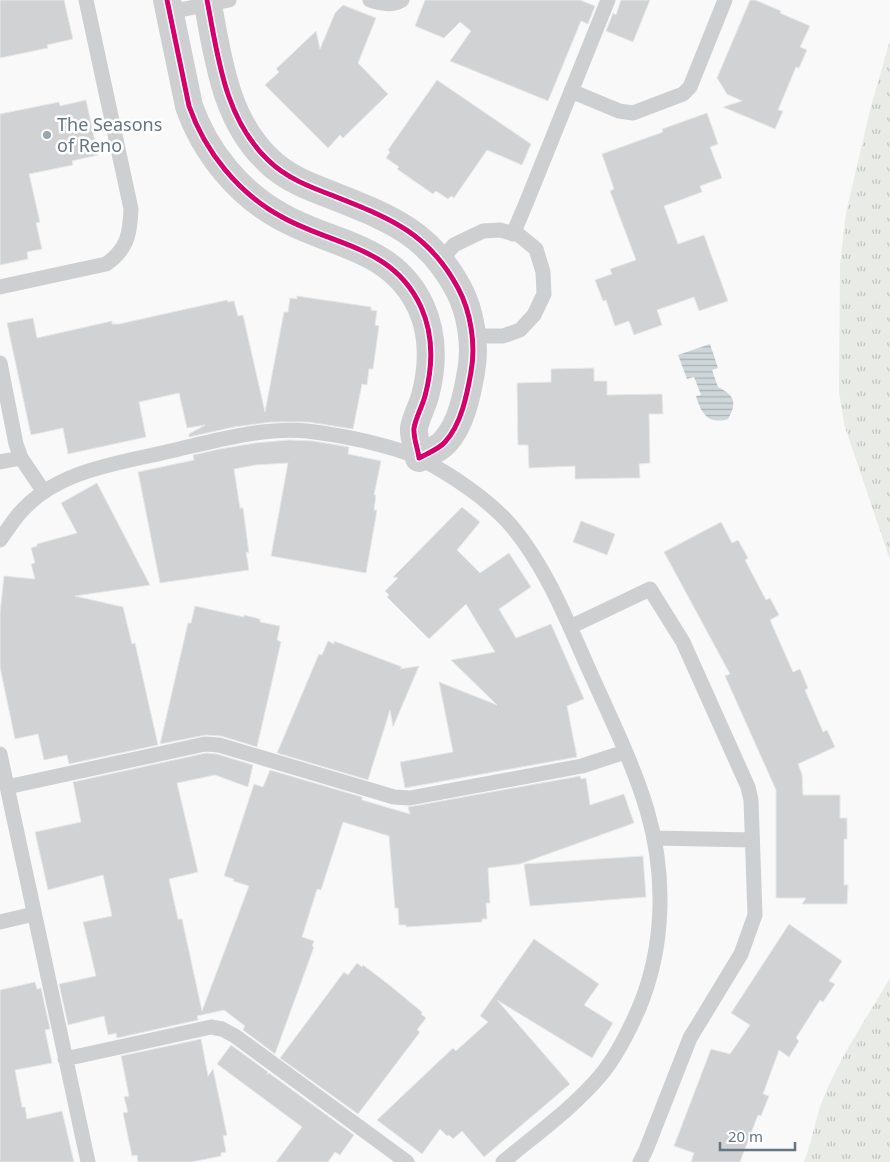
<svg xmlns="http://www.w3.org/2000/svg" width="890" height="1162" font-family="'Noto Sans',sans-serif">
	<defs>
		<pattern id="grass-tufts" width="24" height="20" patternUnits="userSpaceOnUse" patternTransform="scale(1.25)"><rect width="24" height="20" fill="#e8ebe6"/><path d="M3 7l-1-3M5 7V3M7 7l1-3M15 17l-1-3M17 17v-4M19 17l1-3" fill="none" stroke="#c0c3c0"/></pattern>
		<pattern id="water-rules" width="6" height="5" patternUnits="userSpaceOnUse" patternTransform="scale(1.25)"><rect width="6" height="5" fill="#ced6d9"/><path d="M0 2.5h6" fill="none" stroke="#abb2b5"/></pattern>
	</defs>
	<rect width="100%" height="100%" fill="#f9f9f9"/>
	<path fill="url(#grass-tufts)" d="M890,40V560L844,424L839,391L840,265L846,213L870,110Z
		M890,978V1162H804C812,1142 815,1119 823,1099C840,1056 867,1018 890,978Z"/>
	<path fill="url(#water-rules)" d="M710,344L718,368L712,370L718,387C734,395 738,402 728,419C708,425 701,413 696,396L701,395L694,377L687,379L678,355Z"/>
	<path fill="#d0d2d3" stroke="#e8e8e8" d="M0,0H64L73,39L47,45L48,48L0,58Z
		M425,0H580L595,6L588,24L581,21L548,101L450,61L471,31L460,22L444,38L415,26Z
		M621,0H650L633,42L606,31L613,13L616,15Z
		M750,0H755L781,11L780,13L810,26L800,47L807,50L799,68L796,67L778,110L783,111L775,129L723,107L742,101L727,94L717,78Z
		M343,5L376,18L358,63L388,94L343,138L340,135L328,148L265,85L279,72L276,69L316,31L320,49L335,13Z
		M437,80L531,144L522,165L487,150L454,198L451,196L448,199L436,191L433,194L397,169L399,167L386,158L390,152L388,150Z
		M86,100L98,155L72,161L73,165L29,174L40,222L36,223L42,249L27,252L28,259L0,265V114L59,102L60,106Z
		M707,113L718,144L710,147L722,178L700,186L702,192L664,206L678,244L704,235L728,301L699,311L694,297L657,310L662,325L634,335L629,321L615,326L606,300L603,301L595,280L612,274L610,269L636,260L610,191L614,189L602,154L663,132L662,129Z
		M297,296L371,307V310L377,311L375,325L379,326L373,369H369L367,385L362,384L353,429L308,422H271L234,427L189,437V434L205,425L187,428L179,393L139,402L146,437L68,454L63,428L31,435L7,323L33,318L37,338L112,321V324H119L227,300L228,302L234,301L238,316L243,315L265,412L284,312H288L290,298L297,299Z
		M594,368V381H607V395L662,394L663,414H649L650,463L639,464L640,478H626L575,479V466L529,468L528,445H518L517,383L551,382V369Z
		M289,440L313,441L349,447L348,454L381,461L374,495H376L374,510H377L366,573L271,556L288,463L255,465L234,469L240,508H243L249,553L246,552L249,570L160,583L138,472L194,460L193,455L220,449L255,443Z
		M97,483L150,585L75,596L123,607L132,644L135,643L158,745L69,764L67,755L44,760L38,734L15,739L0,667V613L4,576L35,579L31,564L35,563L31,548L37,546V544L77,533L61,503Z
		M462,507L480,522L457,550L480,573L509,553L531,587L499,609L516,638L551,624L584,699L567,706L577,757L405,788L400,762L453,752L439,682L497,705L451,660L495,652L466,604L429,639L387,597L389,595L385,591L398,578L393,577Z
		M581,521L615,534L607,555L573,542Z
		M721,522L732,543L738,540L748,558L745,560L766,600L770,598L779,615L770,620L793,672L800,669L808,688L805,690L823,732L827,730L835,747L798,764L802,774L803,795H840V818H847V839H844V885H848L847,904H802L806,898H776V790L725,676L730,674L664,552Z
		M195,606L244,617V615L260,619V622L280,626L277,640L281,642L257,747L221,736L206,735L160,744L188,623H191Z
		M328,641L334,644V641L402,667L400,669L419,666L393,727L390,710L368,780L277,753L319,654L322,655Z
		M206,753L217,754L253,765L248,787L215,775L177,783L198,872L169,879L178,919H182L202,1011L249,886L233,881L234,879L224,876L254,784L263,787L270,770L362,797V800L410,814L408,807L580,776L581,779L586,778L590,805L624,794L634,823L520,864L488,868L490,903H486L487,919H482V922L406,927V925H399L398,908H395L389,836L343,822L321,890L317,889L302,937L314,941L312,946L314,947L275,1054L243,1030L245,1026L224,1010L197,1016L198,1020L117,1038L116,1033L108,1035L104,1016L68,1025L59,984L96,976L83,922L112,916L103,875L48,890L35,832L81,822L73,782Z
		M643,856L646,897L530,906L524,864Z
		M789,924L842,961L829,981L835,984L823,1002L820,1000L796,1038L799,1041L789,1057L779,1050L763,1094L769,1096L761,1116L758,1115L740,1162H691L694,1153L674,1146L711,1049L730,1054L750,1025L731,1013Z
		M534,939L599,984L584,1005L613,1023L592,1058L497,1000L570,1084L484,1157L462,1131L453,1139L449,1135L447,1136L440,1129L422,1154L377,1120L453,1048L456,1051L488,1022L480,1016Z
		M357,963L362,967L363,965L388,984L422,1012L421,1014L426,1018L417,1030L420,1032L358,1114L280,1058L344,972L348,975Z
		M35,982L37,989L41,988L50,1029L45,1030L52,1063L15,1070L22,1107H25L27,1119L62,1111L74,1162H0V990Z
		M201,1039L208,1076L213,1069L227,1135L223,1136L226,1152L221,1153V1156L192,1162H138L137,1155L132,1156L123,1113L128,1112L124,1097L129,1096L121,1056Z
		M231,1045L268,1072L267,1075L269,1073L354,1135L340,1155L335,1152L328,1162H276L302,1127L217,1064Z"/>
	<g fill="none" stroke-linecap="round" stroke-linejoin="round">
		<path stroke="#cecfd0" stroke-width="15" d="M370,0C381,4 392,6 402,0
			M170,12L229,0
			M571,91L619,111L633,113L683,94L690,87L725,0
			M513,234L527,201L608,0
			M440,261L454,245L483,231L500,230L519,235L536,249L543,272L544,294L534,315L520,330L503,336H471
			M0,287L106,264C128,249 130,233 131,209L86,0
			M0,363L16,444L21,458L44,492
			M0,462L21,458
			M0,540C6,532 12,522 19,514C55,471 115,464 166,452C211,442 260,427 307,431C326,433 346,437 365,441C384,446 403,450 421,459C452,475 491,501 514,529C548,571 568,623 590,672C610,717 633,763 647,810C666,874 665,946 639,1008C629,1031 617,1056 600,1076C573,1108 535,1135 503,1162
			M570,627L650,589L683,642L748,787L751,800L755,915L741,954L690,1038L646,1150L640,1162
			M0,754L88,1162
			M7,787L205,744L219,745L394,797L410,798L582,766L625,752
			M654,838L752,840
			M0,922L34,914
			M65,1059L211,1027L222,1029L235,1036L407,1162"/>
		<path stroke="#cecfd0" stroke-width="28" d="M167,0L189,106C205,152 239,194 282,217C334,246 393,246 421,307C434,336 433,366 425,396C422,407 416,417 414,428C413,437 418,449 419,458C428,453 439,449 445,442C461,425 467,395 471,372C476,345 471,312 458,288C428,232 389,218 334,196C310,187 286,178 268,160C224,118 218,56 207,0"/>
		<defs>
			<path id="cycleway" d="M167,0L189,106C205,152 239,194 282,217C334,246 393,246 421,307C434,336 433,366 425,396C422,407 416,417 414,428C413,437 418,449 419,458C428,453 439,449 445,442C461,425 467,395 471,372C476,345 471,312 458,288C428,232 389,218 334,196C310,187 286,178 268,160C224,118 218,56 207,0"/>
		</defs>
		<use href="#cycleway" stroke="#fff" stroke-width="8"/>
		<use href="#cycleway" stroke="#d6006c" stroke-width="5"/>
	</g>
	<circle fill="#99a4ac" stroke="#fff" stroke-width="2" cx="47" cy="135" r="5"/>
	<g text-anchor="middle" stroke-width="5" stroke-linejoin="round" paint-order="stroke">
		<g font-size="18" fill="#657683" stroke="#fff" text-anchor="start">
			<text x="57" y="131">The Seasons<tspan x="57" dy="21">of Reno</tspan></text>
		</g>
	</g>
	<path d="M720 1142v8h75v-8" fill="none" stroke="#657683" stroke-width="2.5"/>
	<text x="728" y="1142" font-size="15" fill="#657683" stroke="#ffffff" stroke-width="4" paint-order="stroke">20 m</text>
</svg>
